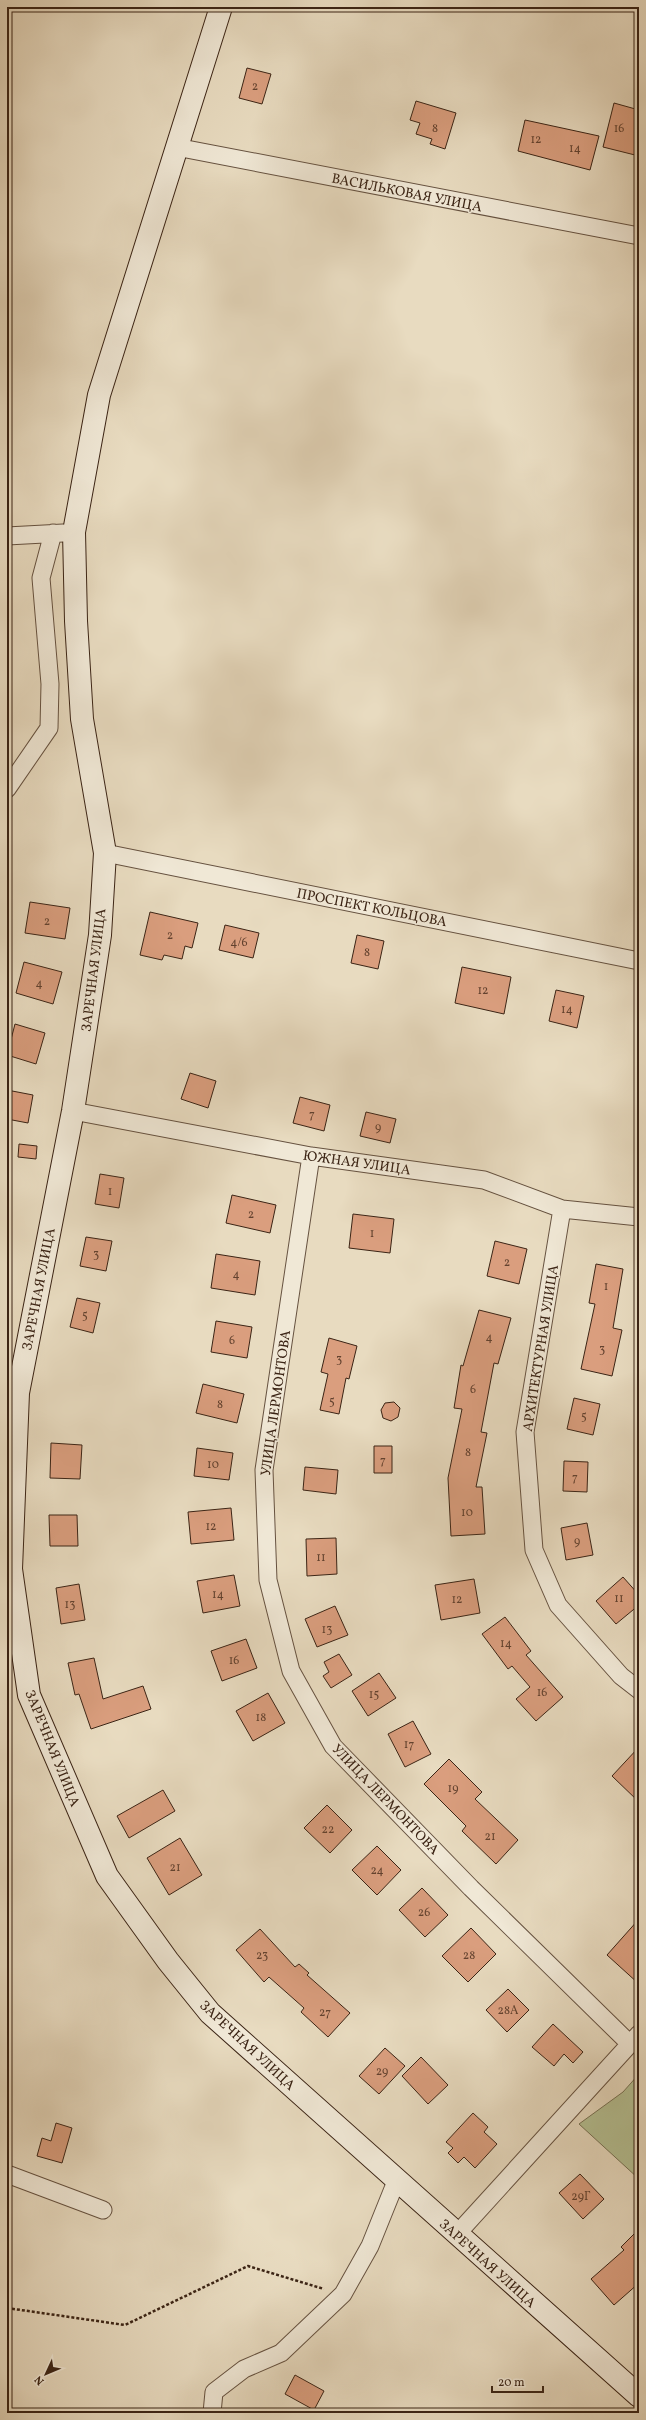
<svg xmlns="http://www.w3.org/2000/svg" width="646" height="2420" font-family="Vollkorn,serif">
	<rect width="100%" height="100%" fill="#e8dbc0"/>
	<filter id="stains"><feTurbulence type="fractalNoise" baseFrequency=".005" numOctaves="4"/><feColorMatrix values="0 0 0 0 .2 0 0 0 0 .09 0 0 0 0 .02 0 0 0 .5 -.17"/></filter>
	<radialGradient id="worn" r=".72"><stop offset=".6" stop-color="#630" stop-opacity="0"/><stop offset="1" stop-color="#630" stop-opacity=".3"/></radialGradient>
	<path fill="#b5c093" stroke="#787254" d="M639,2074V2179L579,2124L623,2092Z"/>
	<path fill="#da9e7e" stroke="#3b2415" d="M247,68L271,74L262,104L239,98Z
		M416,101L456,113L445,149L430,144L432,139L416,134L420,123L410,120Z
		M614,103L639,110V156L603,147Z
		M525,120L599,136L590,170L518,151Z
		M30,902L70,908L65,939L25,933Z
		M150,912L198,923L192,948L185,946L182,959L164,955L162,960L140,955Z
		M225,925L259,933L253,958L219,950Z
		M357,935L384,941L378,969L351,963Z
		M24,962L62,972L53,1004L16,993Z
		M462,967L511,977L504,1014L455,1003Z
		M556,990L584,996L577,1028L549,1021Z
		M15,1024L45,1033L36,1064L7,1055Z
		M190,1073L216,1081L208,1108L181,1099Z
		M7,1090L33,1095L28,1123L7,1119Z
		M300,1097L330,1105L324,1131L293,1123Z
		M366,1112L396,1119L390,1143L360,1136Z
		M19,1144L37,1146L36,1159L18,1157Z
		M100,1174L124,1178L119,1208L95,1204Z
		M232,1195L276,1205L270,1233L226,1223Z
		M353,1214L394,1219L390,1253L349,1248Z
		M86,1237L112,1241L106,1271L80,1266Z
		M495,1241L527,1249L519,1284L487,1276Z
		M216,1254L260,1261L255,1295L211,1288Z
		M596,1264L623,1269L613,1328L622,1330L612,1376L581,1369L595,1304L589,1303Z
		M77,1298L100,1303L93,1333L70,1327Z
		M479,1310L511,1318L498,1364L494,1363L481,1432L487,1433L476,1487H482L485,1534L451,1536L448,1478L462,1409L454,1408L461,1365L463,1366Z
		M216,1321L252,1327L247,1358L211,1352Z
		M329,1338L357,1346L349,1379L346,1378L339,1414L320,1410L328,1374L321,1372Z
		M203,1384L244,1394L237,1423L196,1413Z
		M574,1398L600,1404L593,1435L567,1429Z
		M394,1402L400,1408L398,1417L391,1421L383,1418L381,1410L385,1403Z
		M51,1443L82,1445L80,1479L50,1478Z
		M374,1446H392V1473H374Z
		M197,1448L233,1453L229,1480L194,1476Z
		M564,1461L588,1462L587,1492L563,1491Z
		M305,1467L338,1470L336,1494L303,1490Z
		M231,1508L234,1540L191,1544L188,1512Z
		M49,1515H77L78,1546H50Z
		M587,1523L593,1555L566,1560L561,1528Z
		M336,1538L337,1574L307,1576L306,1539Z
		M234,1575L240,1606L203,1613L197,1581Z
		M623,1577L639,1595V1605L616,1624L596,1601Z
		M474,1579L480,1613L441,1620L435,1585Z
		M79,1584L85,1620L61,1624L56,1588Z
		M335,1606L348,1635L317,1647L305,1619Z
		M505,1617L531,1651L526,1655L563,1697L536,1721L516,1699L530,1687L512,1666L508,1669L482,1634Z
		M246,1639L257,1668L222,1681L211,1651Z
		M339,1654L352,1675L331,1688L323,1676L329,1672L324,1662Z
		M94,1658L103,1699L143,1686L151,1709L91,1729L79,1694L75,1695L68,1663Z
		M379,1673L396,1698L368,1716L352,1691Z
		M268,1693L285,1723L253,1741L236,1711Z
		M413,1721L431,1754L405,1767L388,1734Z
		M639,1747V1802L612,1776Z
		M449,1759L482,1792L475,1799L518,1840L496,1864L462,1831L466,1826L424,1784Z
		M163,1790L175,1811L129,1838L117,1816Z
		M327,1805L352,1830L330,1853L304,1828Z
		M180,1838L202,1875L169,1895L147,1858Z
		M377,1846L401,1870L377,1895L352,1870Z
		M422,1888L448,1915L425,1937L399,1910Z
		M639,1919V1984L607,1955Z
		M471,1928L496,1954L468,1982L442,1956Z
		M260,1929L295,1967L299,1964L309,1973L307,1975L350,2013L328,2037L301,2012L304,2008L269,1977L264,1982L236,1950Z
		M508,1989L529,2010L507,2032L486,2010Z
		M553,2024L583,2052L573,2063L564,2054L554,2066L532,2047Z
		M385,2048L405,2066L379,2094L359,2076Z
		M421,2057L448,2085L428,2104L402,2076Z
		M473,2113L488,2127L484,2132L497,2144L475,2168L464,2157L458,2163L448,2153L453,2148L446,2142Z
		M56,2123L72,2128L62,2163L37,2156L42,2138L51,2141Z
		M580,2174L604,2199L583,2219L559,2193Z
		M639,2229V2283L614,2305L591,2279L624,2250L621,2247Z
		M295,2375L324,2391L314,2410L285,2394Z"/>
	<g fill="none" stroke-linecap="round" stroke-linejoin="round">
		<defs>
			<path id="street" d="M176,147L639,236
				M7,536L63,533
				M7,789L49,728L50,684L41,578L53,533
				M105,853L639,961
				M73,1111L311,1156L484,1180L562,1209L639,1217
				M311,1156L264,1470L268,1580L291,1671L333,1746L471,1888L630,2044
				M562,1209L525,1432L534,1550L558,1605L621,1676L639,1690
				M7,2174L103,2210
				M457,2234L639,2034
				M212,2413L214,2392L244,2369L281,2353L343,2294L370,2246L397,2179"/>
			<path id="secondary" d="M221,7L99,395L74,532L76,621L82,719L105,853L100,935L73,1111L18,1393L11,1569L29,1695L107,1876L168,1961L210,2013L639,2396"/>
		</defs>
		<use href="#street" stroke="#665240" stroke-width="19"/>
		<use href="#secondary" stroke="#3b2415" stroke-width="24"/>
		<path stroke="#3b2415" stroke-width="2.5" stroke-dasharray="3 2" stroke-linecap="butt" d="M7,2308L125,2325L248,2266L324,2289"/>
		<use href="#street" stroke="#f0e8d6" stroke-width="17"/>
		<use href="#secondary" stroke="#f0e8d6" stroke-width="22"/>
	</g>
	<g text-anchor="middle" stroke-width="3" stroke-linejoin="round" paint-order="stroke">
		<g font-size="12" fill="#63422f">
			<text x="255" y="90">2</text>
			<text x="435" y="132">8</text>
			<text x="619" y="132">16</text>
			<text x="536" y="143">12</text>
			<text x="575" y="152">14</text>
			<text x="47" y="925">2</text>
			<text x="170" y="939">2</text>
			<text x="239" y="946">4/6</text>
			<text x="367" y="956">8</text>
			<text x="39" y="987">4</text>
			<text x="483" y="994">12</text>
			<text x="567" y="1013">14</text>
			<text x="312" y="1118">7</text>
			<text x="378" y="1131">9</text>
			<text x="110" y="1195">1</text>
			<text x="251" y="1218">2</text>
			<text x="372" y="1237">1</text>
			<text x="96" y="1258">3</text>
			<text x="507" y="1266">2</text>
			<text x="236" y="1278">4</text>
			<text x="606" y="1290">1</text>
			<text x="85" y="1319">5</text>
			<text x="489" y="1341">4</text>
			<text x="232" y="1344">6</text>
			<text x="602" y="1353">3</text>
			<text x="339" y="1363">3</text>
			<text x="473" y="1393">6</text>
			<text x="332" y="1405">5</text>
			<text x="220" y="1408">8</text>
			<text x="584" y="1420">5</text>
			<text x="468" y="1456">8</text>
			<text x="383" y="1464">7</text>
			<text x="213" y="1468">10</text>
			<text x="575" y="1481">7</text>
			<text x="467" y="1516">10</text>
			<text x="211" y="1530">12</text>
			<text x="577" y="1545">9</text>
			<text x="321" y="1561">11</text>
			<text x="218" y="1598">14</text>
			<text x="619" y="1602">11</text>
			<text x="457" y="1603">12</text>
			<text x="70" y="1608">13</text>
			<text x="327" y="1633">13</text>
			<text x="506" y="1647">14</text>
			<text x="234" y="1664">16</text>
			<text x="542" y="1696">16</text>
			<text x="374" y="1698">15</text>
			<text x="261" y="1721">18</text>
			<text x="409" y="1748">17</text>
			<text x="453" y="1792">19</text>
			<text x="328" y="1833">22</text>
			<text x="490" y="1840">21</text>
			<text x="175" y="1871">21</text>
			<text x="377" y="1874">24</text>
			<text x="424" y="1916">26</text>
			<text x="262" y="1959">23</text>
			<text x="469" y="1959">28</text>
			<text x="508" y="2014">28А</text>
			<text x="325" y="2016">27</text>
			<text x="382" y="2075">29</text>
			<text x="581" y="2200">29Г</text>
		</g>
		<g font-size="14" fill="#3b2415" stroke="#f0e8d6">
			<text transform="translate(407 192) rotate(11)" y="5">ВАСИЛЬКОВАЯ УЛИЦА</text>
			<text transform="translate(372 907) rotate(11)" y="5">ПРОСПЕКТ КОЛЬЦОВА</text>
			<text transform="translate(93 970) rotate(-83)" y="5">ЗАРЕЧНАЯ УЛИЦА</text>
			<text transform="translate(357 1162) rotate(8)" y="5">ЮЖНАЯ УЛИЦА</text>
			<text transform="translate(38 1289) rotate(-79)" y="5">ЗАРЕЧНАЯ УЛИЦА</text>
			<text transform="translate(540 1348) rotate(-81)" y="5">АРХИТЕКТУРНАЯ УЛИЦА</text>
			<text transform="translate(275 1403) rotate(-82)" y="5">УЛИЦА ЛЕРМОНТОВА</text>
			<text transform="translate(53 1748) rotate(68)" y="5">ЗАРЕЧНАЯ УЛИЦА</text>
			<text transform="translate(386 1799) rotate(46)" y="5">УЛИЦА ЛЕРМОНТОВА</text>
			<text transform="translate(248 2045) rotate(43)" y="5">ЗАРЕЧНАЯ УЛИЦА</text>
			<text transform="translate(488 2263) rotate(42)" y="5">ЗАРЕЧНАЯ УЛИЦА</text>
		</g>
	</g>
	<rect width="646" height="2420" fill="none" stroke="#e8dbc0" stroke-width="24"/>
	<rect x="8" y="8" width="630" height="2404" fill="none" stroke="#3b2415" stroke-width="2"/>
	<rect x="12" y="12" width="622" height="2396" fill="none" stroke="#3b2415"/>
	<g transform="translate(46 2374) rotate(226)" stroke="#f0e8d6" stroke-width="3" paint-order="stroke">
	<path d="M0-3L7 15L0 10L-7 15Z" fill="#3b2415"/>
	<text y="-6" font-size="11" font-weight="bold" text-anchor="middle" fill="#3b2415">N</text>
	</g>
	<path d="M492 2386v6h51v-6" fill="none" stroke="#3b2415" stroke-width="2"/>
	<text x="498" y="2386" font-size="12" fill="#3b2415" stroke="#f0e8d6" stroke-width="3" paint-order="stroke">20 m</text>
	<rect width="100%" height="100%" filter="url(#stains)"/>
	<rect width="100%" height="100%" fill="url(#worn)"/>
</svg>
